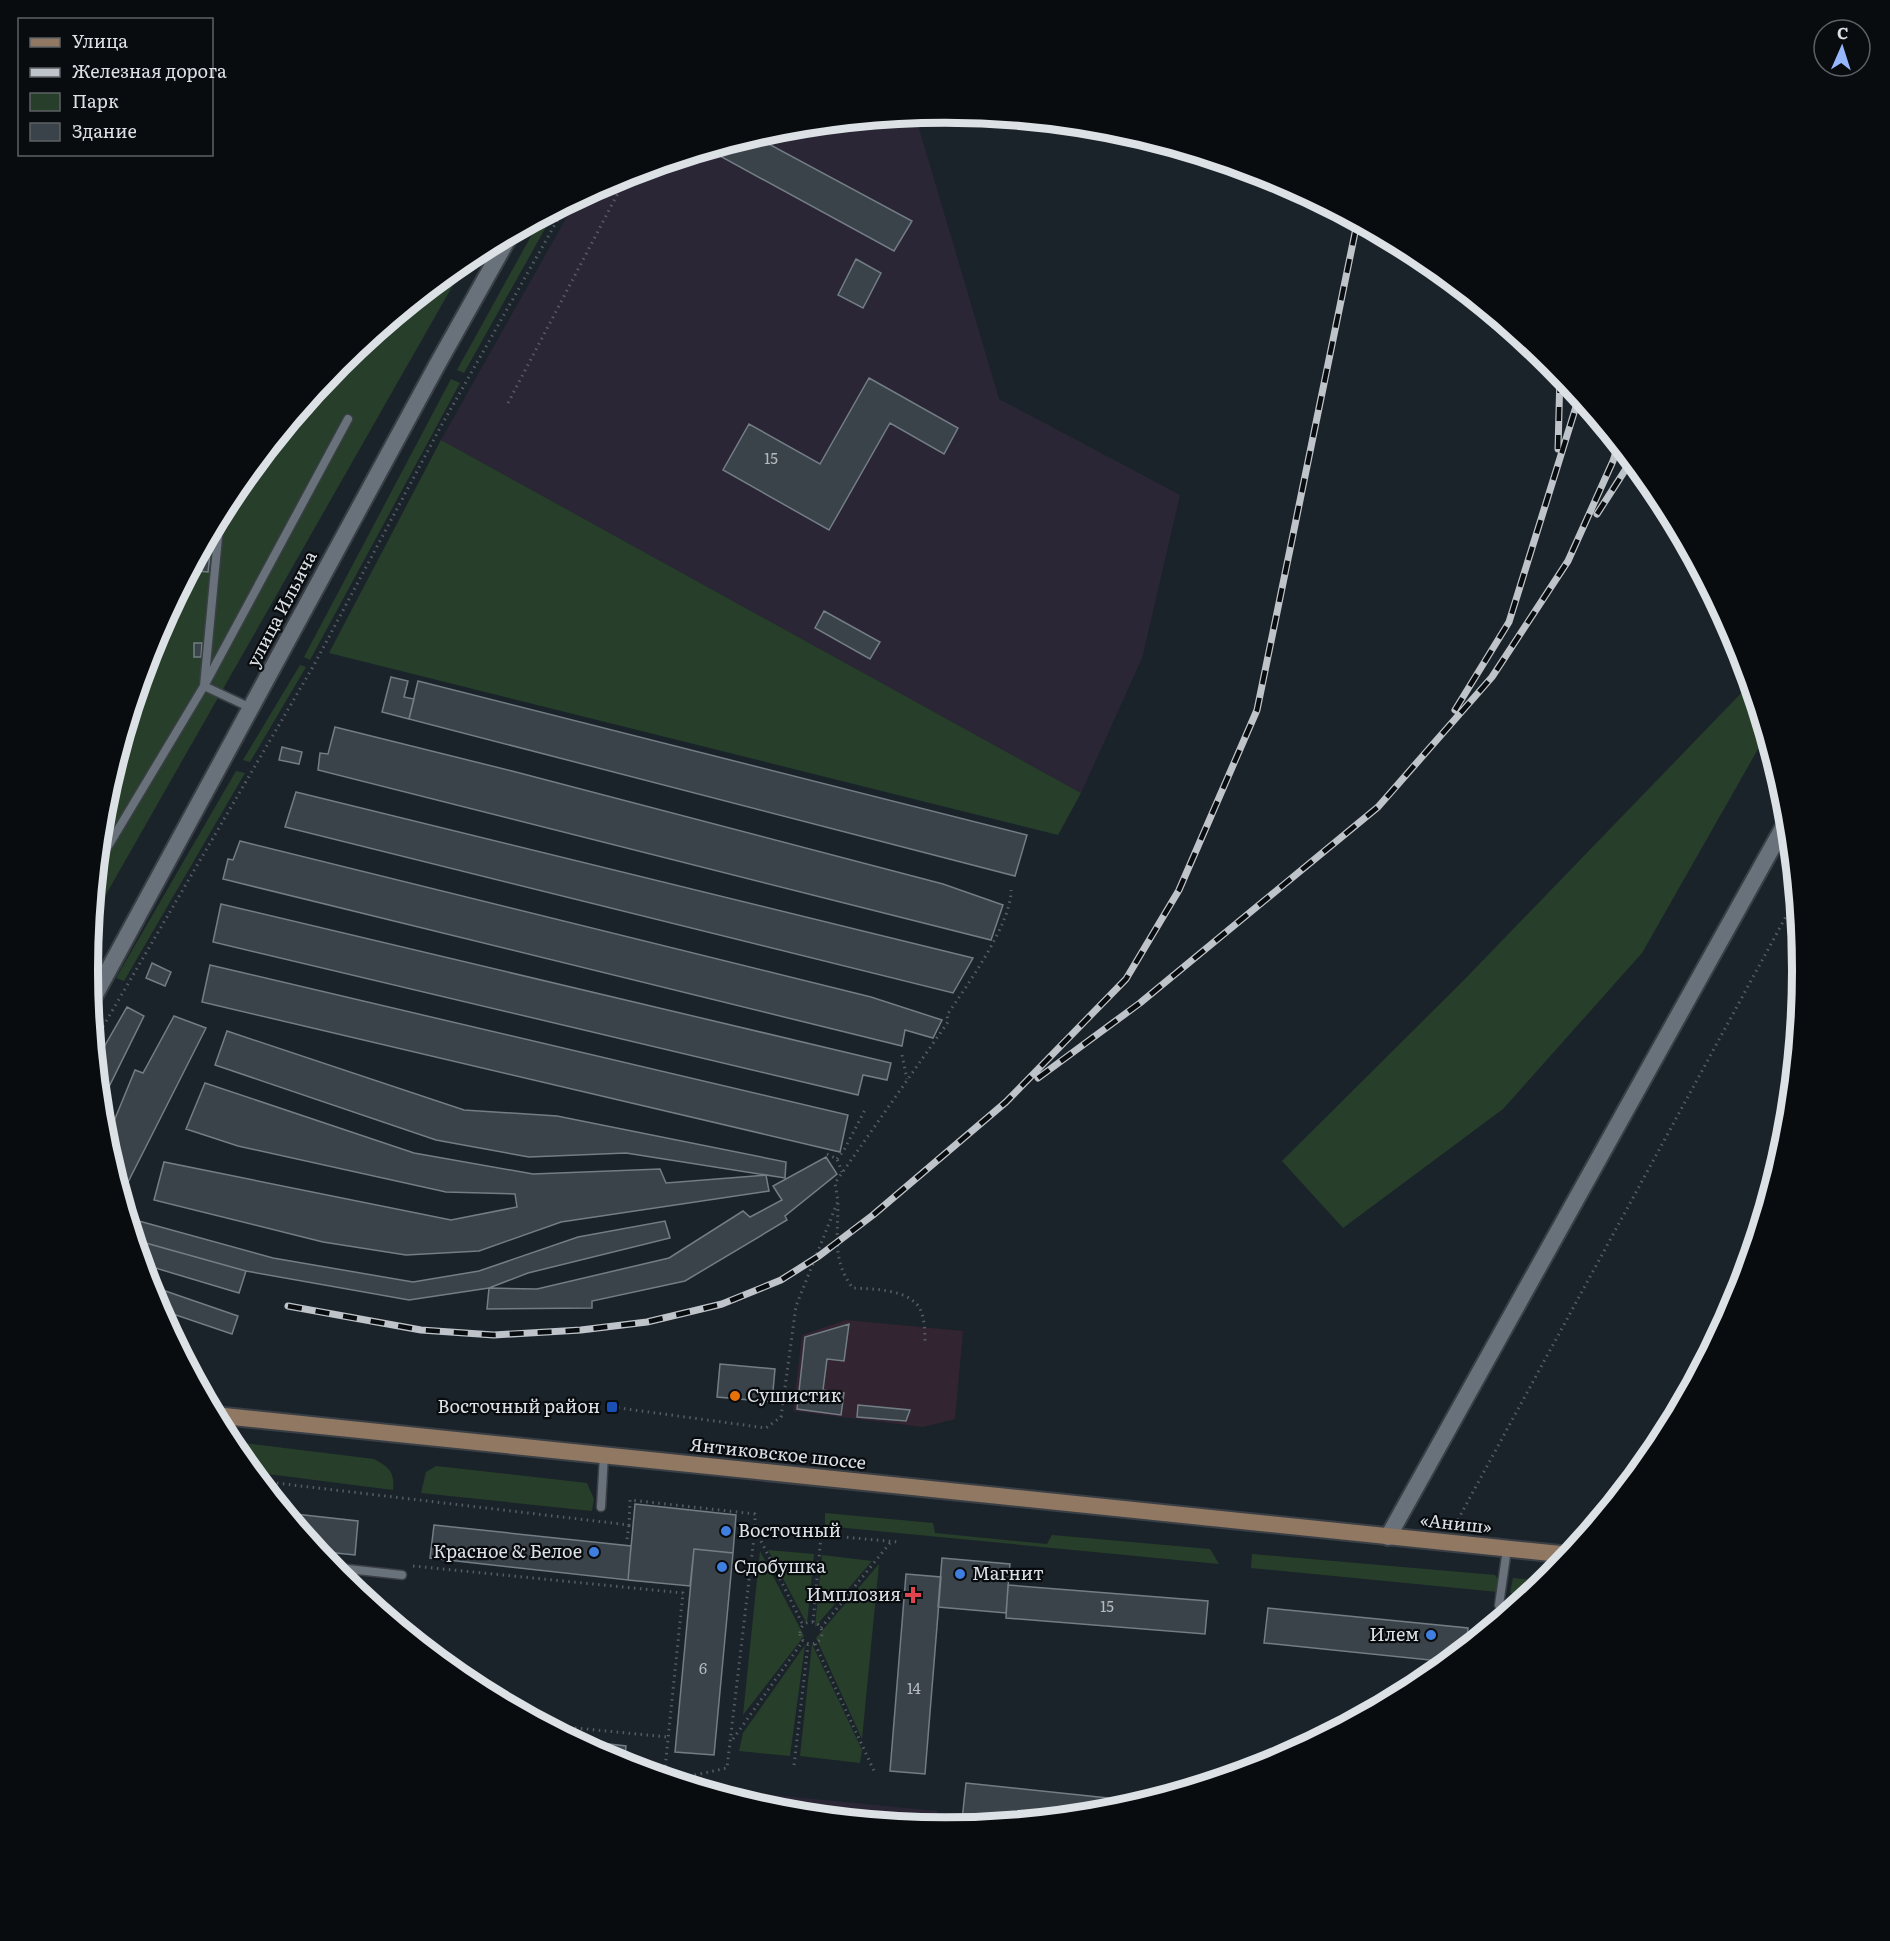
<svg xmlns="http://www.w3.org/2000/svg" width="1890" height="1941" font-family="Literata,serif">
	<rect width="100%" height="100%" fill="#1b232a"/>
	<path fill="#322430" d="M846,1320L963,1331L955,1419L923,1427L793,1411L802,1335Z"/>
	<path fill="#2b2636" d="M915,115L999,399L1180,495L1142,658L1081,793L441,440L577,199L617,178L778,129Z
		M699,1788L937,1811L936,1828L777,1812Z"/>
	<path fill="#273f2a" d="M555,211L464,373L457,370L541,218Z
		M469,257L92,919L104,803L152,642L232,494L339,364Z
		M451,379L460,383L310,660L304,657Z
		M441,440L1081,793L1058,835L329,653Z
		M300,665L306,667L250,762L243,760Z
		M1750,684L1766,735L1642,953L1503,1109L1343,1228L1282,1161L1465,979Z
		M236,771L245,773L124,981L116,978Z
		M228,1441L374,1459C389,1467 395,1472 393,1490L252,1472Z
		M436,1466L587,1483L594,1499L592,1511L421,1493L426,1472Z
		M825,1513L933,1523L935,1533L1047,1544L1052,1535L1210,1549L1219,1564L825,1526Z
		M768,1550L814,1554L807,1624Z
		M760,1551L804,1636L743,1715Z
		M1252,1554L1495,1575L1498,1580V1592L1251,1568Z
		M822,1555L872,1561L815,1627Z
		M879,1564L862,1739L816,1638Z
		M1513,1578L1547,1581L1530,1595L1510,1593Z
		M812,1644L862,1750L860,1763L800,1756Z
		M805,1645L790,1756L739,1751L743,1733Z"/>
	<path fill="#3b434a" stroke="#737d85" stroke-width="1.5" d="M754,136L912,221L894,251L709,150Z
		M856,259L881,273L863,308L838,295Z
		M869,378L958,428L944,454L890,423L829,530L723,470L749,424L820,464Z
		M200,553L210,554L208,572L198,571Z
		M824,611L880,642L870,659L815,628Z
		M194,643H202L201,657H194Z
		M391,677L408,681L404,697L414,699L409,719L382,712Z
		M418,681L1027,835L1015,876L409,719Z
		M335,727L512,771L943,884L1003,905L991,940L318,770L320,753L328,754Z
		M282,747L302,752L299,764L279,760Z
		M296,792L973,958L953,993L285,827Z
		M240,841L871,997L942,1020L933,1038L905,1030L902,1046L223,879L228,859L233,860Z
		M221,904L891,1063L887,1080L863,1075L858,1095L213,942Z
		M152,963L171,972L165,986L146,978Z
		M210,965L848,1115L840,1152L202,1002Z
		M127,1007L144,1016L100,1105L96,1061Z
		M174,1016L206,1028L124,1190L119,1188L105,1143L135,1070L143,1073Z
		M227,1031L464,1110L557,1116L786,1162L785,1178L626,1153L529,1157L436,1140L215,1065Z
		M205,1083L414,1153L533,1174L660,1169L666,1183L766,1175L769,1191L561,1222L479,1251L406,1255L323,1242L154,1200L164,1162L451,1220L517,1207L515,1194L446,1192L238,1146L186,1129Z
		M826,1157L837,1174L785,1216L787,1220L685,1281L592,1301V1308L487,1309L489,1288L537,1289L669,1258L743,1211L750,1217L782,1200L773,1186Z
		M128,1218L273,1258L413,1282L479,1271L578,1237L665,1221L670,1238L528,1273L489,1288L409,1300L246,1271L135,1240Z
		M135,1240L246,1271L239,1293L142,1264Z
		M148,1285L238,1316L232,1334L158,1309Z
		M849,1324L844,1361L827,1359L823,1390L844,1393L841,1415L797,1409L805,1337Z
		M720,1364L775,1369L772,1402L717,1397Z
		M858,1405L910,1410L906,1421L857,1417Z
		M635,1504L736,1515L733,1553L694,1549L690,1586L628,1580Z
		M286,1513L358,1521L355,1555L316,1551Z
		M434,1525L631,1546L628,1580L430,1558Z
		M694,1549L733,1553L714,1755L675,1752Z
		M942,1558L1010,1564L1006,1613L938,1607Z
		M906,1574L941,1577L925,1774L890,1771Z
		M1008,1585L1208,1601L1205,1634L1006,1618Z
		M1268,1608L1468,1628L1466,1648L1449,1662L1264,1643Z
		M574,1740L626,1746L624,1765L616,1763Z
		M966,1783L1146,1802L1112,1812L998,1823L962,1820Z"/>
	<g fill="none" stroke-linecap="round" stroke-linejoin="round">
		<defs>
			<path id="service" d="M220,516L204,686L251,708
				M98,863L204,686L348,419
				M601,1507L604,1455
				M330,1567L402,1575
				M1499,1605L1507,1549"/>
			<path id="tertiary" d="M90,1004L437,365L510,235
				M1388,1537L1788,819"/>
			<path id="secondary" d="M214,1415L1570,1555"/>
		</defs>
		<use href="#service" stroke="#393f45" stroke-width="11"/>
		<use href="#tertiary" stroke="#393f45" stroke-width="20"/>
		<use href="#secondary" stroke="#393f45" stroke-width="20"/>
		<path stroke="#555c63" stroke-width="3" stroke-dasharray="1.5 4.5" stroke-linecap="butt" d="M508,403L628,174
			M94,1042L314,665L440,428L566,205
			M902,1055L907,1079
			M827,1154L837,1159L842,1172
			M837,1159L844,1150L866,1108
			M838,1203C838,1235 832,1262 853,1288C873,1289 912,1289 921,1311C925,1321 925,1334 925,1344
			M612,1407L766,1428L781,1417L796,1306L838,1201L835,1183L948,1022L947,1015C966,987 1012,923 1011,890
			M259,1481L629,1525L630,1500L755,1514V1529L803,1625
			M1455,1525L1796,898
			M627,1539L629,1525
			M413,1566L683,1593L664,1778
			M353,1589L362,1584
			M800 1633a11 11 0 1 1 22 0a11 11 0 1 1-22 0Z
			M813,1622L821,1536
			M821,1628L890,1543
			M815,1644L875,1773
			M545,1725L668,1737
			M733,1739L803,1641
			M794,1765L808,1645
			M665,1778H681L727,1768L755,1529L898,1542"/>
		<use href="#service" stroke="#69727b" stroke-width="8"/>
		<use href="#tertiary" stroke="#69727b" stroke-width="16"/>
		<use href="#secondary" stroke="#917863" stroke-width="16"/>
		<defs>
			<path id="rail" d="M1558,449L1560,374
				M1597,514L1631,461
				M1455,710L1509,622L1579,397
				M1038,1078L1140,1003L1378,807L1492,677L1568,561L1613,461L1618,445
				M288,1306L421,1330L494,1335L581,1330L647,1322L722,1304L781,1280L819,1256L873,1215L1006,1102L1126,979L1179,890L1257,710L1357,223"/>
		</defs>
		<use href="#rail" stroke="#bec4c9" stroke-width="7"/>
		<use href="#rail" stroke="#090c0f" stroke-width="4.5" stroke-dasharray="14" stroke-linecap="butt"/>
	</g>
	<circle fill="#e8710a" stroke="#090c0f" stroke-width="2" cx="735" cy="1396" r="6"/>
	<rect fill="#1a4fb4" stroke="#090c0f" stroke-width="2" x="606" y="1401" width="12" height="12" rx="3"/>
	<g fill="#3f7fe0" stroke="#090c0f" stroke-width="2">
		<circle cx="726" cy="1531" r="6"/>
		<circle cx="594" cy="1552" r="6"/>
		<circle cx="722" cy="1567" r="6"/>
		<circle cx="960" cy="1574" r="6"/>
		<circle cx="1431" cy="1635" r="6"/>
	</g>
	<path fill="#e0444e" stroke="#090c0f" stroke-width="2" d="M910 1586h6v6h6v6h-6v6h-6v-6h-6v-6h6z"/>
	<g text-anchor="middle" stroke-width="4.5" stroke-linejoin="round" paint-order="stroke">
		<g font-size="15" fill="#b4babf">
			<text x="771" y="464">15</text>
			<text x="1107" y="1612">15</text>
			<text x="703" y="1674">6</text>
			<text x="914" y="1694">14</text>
		</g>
		<g font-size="18" fill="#dce1e6" stroke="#090c0f">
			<text transform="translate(282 609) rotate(-62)" y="6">улица Ильича</text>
			<text transform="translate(778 1454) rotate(6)" y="6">Янтиковское шоссе</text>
			<text transform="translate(1456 1524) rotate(6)" y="6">«Аниш»</text>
		</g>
		<g font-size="18" fill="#dce1e6" stroke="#090c0f" text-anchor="start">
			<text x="747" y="1402">Сушистик</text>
			<text x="600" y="1413" text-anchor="end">Восточный район</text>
			<text x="738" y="1537">Восточный</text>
			<text x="582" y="1558" text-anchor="end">Красное &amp; Белое</text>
			<text x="734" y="1573">Сдобушка</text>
			<text x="972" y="1580">Магнит</text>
			<text x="901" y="1601" text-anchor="end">Имплозия</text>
			<text x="1419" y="1641" text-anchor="end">Илем</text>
		</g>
	</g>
	<path d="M0 0H1890V1941H0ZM98 970a847 847 0 1 1 1694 0a847 847 0 1 1-1694 0Z" fill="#090c0f" fill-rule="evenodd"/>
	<path fill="none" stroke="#dce1e6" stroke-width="8" d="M98 970a847 847 0 1 1 1694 0a847 847 0 1 1-1694 0Z"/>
	<rect x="18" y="18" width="195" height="138" fill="#090c0f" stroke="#5d6165" stroke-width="1.5"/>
	<rect x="30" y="38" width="30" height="9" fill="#917863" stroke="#5d6165" stroke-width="1.5"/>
	<text x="72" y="48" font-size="18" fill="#dce1e6">Улица</text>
	<rect x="30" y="68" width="30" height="9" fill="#bec4c9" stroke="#5d6165" stroke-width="1.5"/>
	<text x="72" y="78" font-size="18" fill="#dce1e6">Железная дорога</text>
	<rect x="30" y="93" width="30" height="18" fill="#273f2a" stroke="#5d6165" stroke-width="1.5"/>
	<text x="72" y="108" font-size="18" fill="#dce1e6">Парк</text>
	<rect x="30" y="123" width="30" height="18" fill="#3b434a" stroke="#5d6165" stroke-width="1.5"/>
	<text x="72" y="138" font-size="18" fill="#dce1e6">Здание</text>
	<g transform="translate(1842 48) rotate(3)"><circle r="28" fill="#090c0f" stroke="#5d6165" stroke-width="1.5"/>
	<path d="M0-4.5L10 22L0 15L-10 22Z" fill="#96b6fd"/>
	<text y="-9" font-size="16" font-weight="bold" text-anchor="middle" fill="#dce1e6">С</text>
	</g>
</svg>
